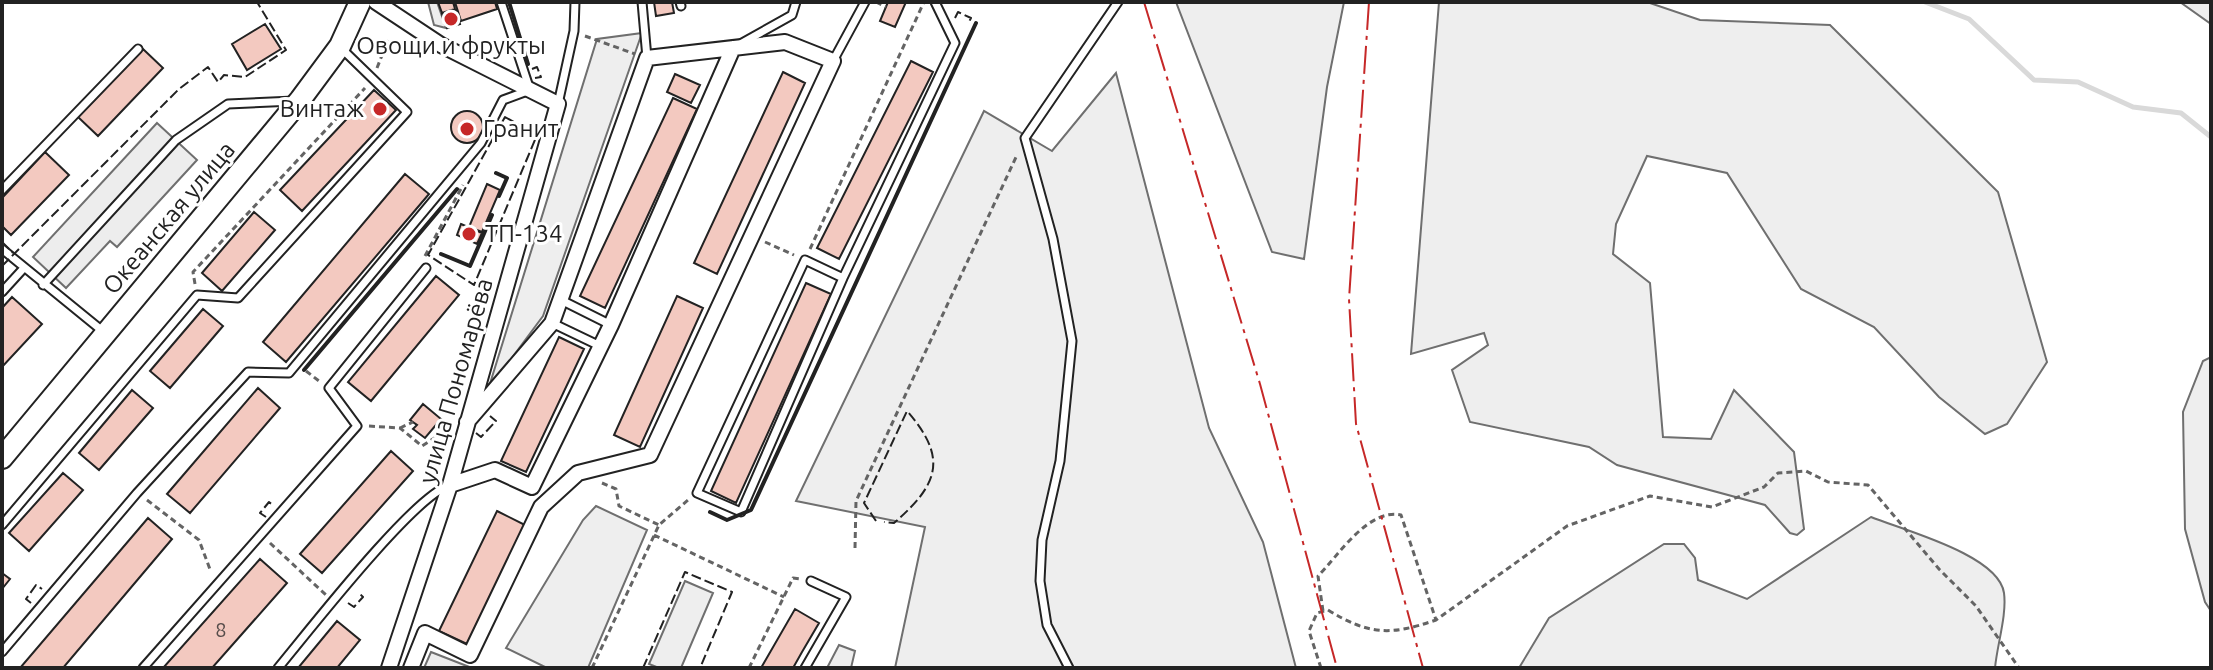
<svg xmlns="http://www.w3.org/2000/svg" width="2213" height="670" font-family="Ubuntu,sans-serif">
	<rect width="100%" height="100%" fill="#fff"/>
	<path fill="#eee" stroke="#6f6f6f" stroke-width="2" d="M1176,2H1344L1327,87L1304,259L1272,252Z
		M1439,2H1647L1700,20L1830,25L1998,192L2047,362L2007,424L1985,434L1939,397L1874,327L1801,289L1727,173L1647,156L1616,224L1613,254L1650,283L1663,437L1711,439L1734,390L1794,452L1804,529L1797,535L1790,533L1765,505L1617,465L1589,447L1470,422L1452,370L1488,345L1484,333L1411,354Z
		M2180,2H2211V24Z
		M642,33L543,316L488,390L597,39Z
		M1116,73L1209,428L1263,542L1296,668H895L925,527L796,501L984,111L1052,151Z
		M2211,357V611L2205,602L2185,529L2183,412L2203,361Z
		M596,506L647,530L588,668H547L506,648L583,520Z
		M1871,517C1903,530 1999,555 2004,593C2007,615 1997,645 1995,668H1519L1549,618L1664,544H1684L1695,558L1698,580L1747,599Z
		M685,581L713,593L681,668H659L649,664Z
		M839,645L855,651L851,668H827Z"/>
	<path fill="#ededed" stroke="#6f6f6f" stroke-width="2" d="M428,2H437L446,28L434,25Z
		M157,123L197,160L117,247L110,241L66,288L33,257Z
		M431,652L472,668H424Z"/>
	<g fill="none" stroke-linecap="round" stroke-linejoin="round">
		<path stroke="#d9d9d9" stroke-width="5" d="M1925,2L1969,19L2034,80L2078,82L2133,107L2181,113L2211,137"/>
	</g>
	<path fill="#f3c9c0" stroke="#222" stroke-width="2" d="M438,2H453L455,9L442,13Z
		M455,2H495L497,9L461,21Z
		M654,2H672L674,13L656,16Z
		M888,2H906L895,27L880,21Z
		M456,10L460,24L447,28L442,14Z
		M265,24L281,49L247,70L232,44Z
		M143,49L163,68L98,136L78,117Z
		M911,61L933,72L839,259L817,248Z
		M783,72L805,83L717,274L694,263Z
		M675,74L700,85L691,103L667,92Z
		M374,90L396,110L302,211L280,190Z
		M673,98L697,109L605,308L580,296Z
		M451 127a16 16 0 1 1 32 0a16 16 0 1 1-32 0Z
		M45,152L69,175L11,235L2,226V198Z
		M405,174L429,194L286,362L263,342Z
		M487,184L500,190L482,232L469,227Z
		M254,212L275,230L222,291L202,273Z
		M461,224L482,233L477,244L457,235Z
		M436,276L459,295L371,401L348,382Z
		M806,283L831,294L736,503L711,491Z
		M677,296L703,308L640,447L614,435Z
		M12,297L42,324L2,367V308Z
		M203,309L223,326L170,388L150,371Z
		M559,337L584,349L526,472L501,461Z
		M258,388L280,408L190,513L167,494Z
		M132,390L153,408L99,470L79,453Z
		M423,404L441,419L425,438L413,429L417,425L410,420Z
		M391,451L413,471L322,573L300,554Z
		M63,473L83,490L29,551L9,533Z
		M497,511L525,525L467,644L439,631Z
		M148,518L172,539L63,668H20Z
		M260,559L287,583L212,668H163Z
		M2,573L10,579L2,589Z
		M795,609L819,623L802,652L793,668H761Z
		M337,621L360,640L337,668H298Z"/>
	<g fill="none" stroke-linecap="round" stroke-linejoin="round">
		<defs>
			<path id="lane" d="M642,2L647,58
				M680,2L681,6
				M742,43L792,15L796,2
				M833,61L865,2
				M558,104L574,31L575,2
				M2,190L138,49
				M2,249L105,333
				M843,278L805,260L697,493L741,512L843,278L955,43L935,2
				M43,285L176,140L228,104L294,101
				M2,292L23,269
				M561,300L611,325
				M552,323L600,346
				M2,525L197,295L238,298L407,112L341,48
				M2,652L137,493L248,372L289,373L481,143L503,100L530,90L501,2
				M143,668L357,426L329,388L426,268
				M278,668C308,632 412,498 448,486
				M805,668L846,597L811,581
				M1069,668L1047,625L1040,581L1042,540L1060,461L1072,341L1053,239L1025,138L1118,2"/>
			<path id="street" d="M376,2L441,45L558,104L450,485L389,668
				M450,485L495,470L532,487L611,325L733,48
				M411,668L425,633L470,655L541,507L578,473L650,455L833,61L785,42L647,58L552,323L467,422"/>
			<path id="secondary" d="M2,458L300,100L340,46L360,2"/>
		</defs>
		<use href="#lane" stroke="#222" stroke-width="11"/>
		<use href="#street" stroke="#222" stroke-width="18"/>
		<use href="#secondary" stroke="#222" stroke-width="24"/>
		<path stroke="#646464" stroke-width="3" stroke-dasharray="6 4" stroke-linecap="butt" d="M876,2L886,7
			M585,36L635,54
			M377,68L388,40
			M765,242L794,255
			M810,249L924,2
			M425,256L463,185
			M195,284L193,272L365,88
			M306,371L319,381
			M369,426L400,428L422,446L450,428
			M400,428L413,422
			M602,483L616,489L619,506L659,525
			M147,500L199,540L211,572
			M654,535L784,597
			M270,543L326,595
			M855,548L856,501L1017,155
			M1323,611L1318,576C1339,555 1368,508 1401,515L1436,620
			M592,668L659,525L688,500
			M749,668L793,578L801,579
			M1321,668L1309,631L1317,613L1328,610C1369,635 1390,636 1436,620L1567,526L1650,496L1712,507L1764,487L1778,473L1806,471L1828,482L1868,485L1939,569L1976,606L2019,668"/>
		<use href="#lane" stroke="#fff" stroke-width="7"/>
		<use href="#street" stroke="#fff" stroke-width="14"/>
		<use href="#secondary" stroke="#fff" stroke-width="20"/>
		<path stroke="#222" stroke-width="2" stroke-dasharray="10 4" stroke-linecap="butt" d="M955,18L958,12L971,18L968,24
			M532,69L537,67L541,77L535,78
			M505,117L537,135L474,285L428,255Z
			M2,242L13,253
			M2,266L179,89L208,67L218,82L224,75L245,77L286,50L257,2
			M476,433L481,437L496,421L490,416
			M266,517L260,513L269,502L274,506
			M876,521L864,503L907,411C948,458 939,484 894,523L884,522
			M31,603L26,599L36,585L42,589
			M348,603L354,607L363,597L358,592
			M643,668L685,572L732,592L700,668"/>
		<path stroke="#222" stroke-width="4" d="M509,2L528,64
			M496,173L507,178L499,196
			M441,254L470,266L492,215
			M304,370L457,189
			M710,512L727,520L751,510L976,23"/>
		<path stroke="#c62828" stroke-width="2" stroke-dasharray="28 6 4 6" stroke-linecap="butt" d="M1144,2L1260,384L1337,668
			M1369,2L1349,299L1356,424L1423,668"/>
	</g>
	<g fill="#c62828" stroke="#fff" stroke-width="3">
		<circle cx="451" cy="19" r="8"/>
		<circle cx="380" cy="109" r="8"/>
		<circle cx="467" cy="129" r="8"/>
		<circle cx="469" cy="234" r="8"/>
	</g>
	<g text-anchor="middle" stroke-width="6" stroke-linejoin="round" paint-order="stroke">
		<g font-size="20" fill="#564c4a">
			<text x="221" y="637">8</text>
		</g>
		<g font-size="24" fill="#222" stroke="#fff" text-anchor="start">
			<text x="451" y="54" text-anchor="middle">Овощи и фрукты</text>
			<text x="364" y="117" text-anchor="end">Винтаж</text>
			<text x="483" y="137">Гранит</text>
			<text x="485" y="242">ТП-134</text>
		</g>
		<g font-size="24" fill="#222" stroke="#fff">
			<text transform="translate(169 218) rotate(-50)" y="8">Океанская улица</text>
			<text transform="translate(456 381) rotate(-74)" y="8">улица Пономарёва</text>
		</g>
	</g>
	<rect width="2213" height="670" fill="none" stroke="#222222" stroke-width="8"/>
</svg>
